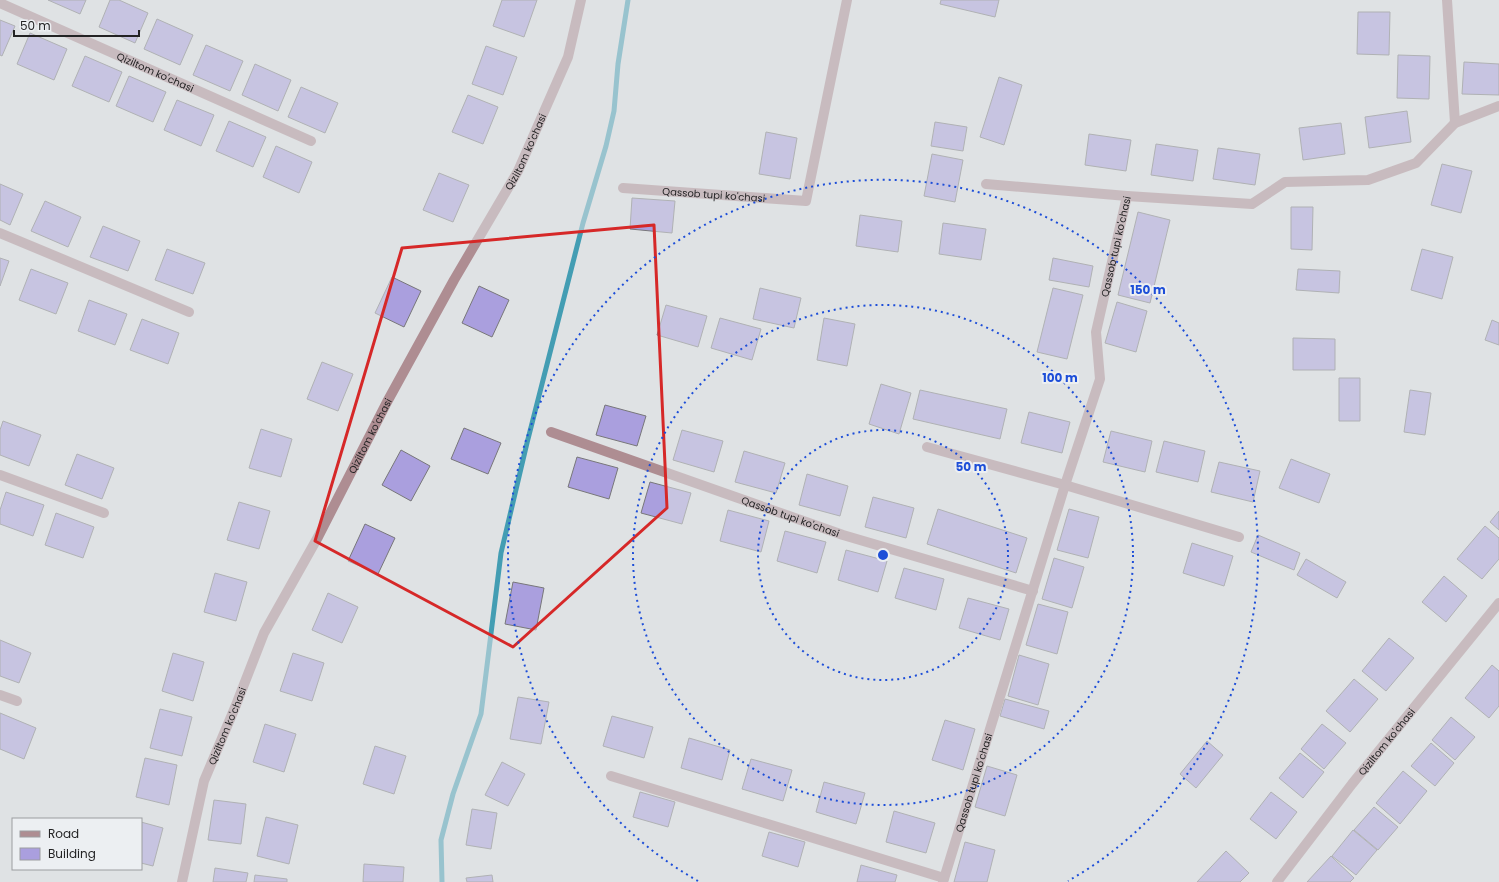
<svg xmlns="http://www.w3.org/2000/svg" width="1499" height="882" font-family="Poppins,sans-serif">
	<rect width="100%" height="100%" fill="#dfe2e4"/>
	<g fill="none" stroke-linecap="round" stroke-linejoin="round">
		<path stroke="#439db3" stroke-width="5" d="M442,882L441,840L453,794L481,714L501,553L527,443L583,223L606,146L614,111L618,64L628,0"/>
	</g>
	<path fill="#aa9fde" stroke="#78777a" d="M48,0H86L80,14Z
		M110,0H119L148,13L135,43L99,27Z
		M502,0H537L524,37L493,26Z
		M941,0H999L995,17L940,4Z
		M1358,12H1390L1389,55L1357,54Z
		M157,19L193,35L180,65L144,49Z
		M0,20L15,26L2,56L0,55Z
		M30,33L67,49L54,80L17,64Z
		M206,45L243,61L230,91L193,75Z
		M486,46L517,57L503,95L472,84Z
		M1398,55L1430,56L1429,99L1397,98Z
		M85,56L122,72L109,102L72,86Z
		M1464,62L1499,64V95L1462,94Z
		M255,64L291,80L278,111L242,95Z
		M129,76L166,92L153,122L116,106Z
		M999,77L1022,85L1004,145L980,137Z
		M301,87L338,103L325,133L288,117Z
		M468,95L498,107L483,144L452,132Z
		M177,100L214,115L201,146L164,130Z
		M1407,111L1411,142L1369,148L1365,117Z
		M229,121L266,137L253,167L216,151Z
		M935,122L967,127L963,151L931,146Z
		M1341,123L1345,154L1303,160L1299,128Z
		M766,132L797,138L790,179L759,174Z
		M1089,134L1131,140L1126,171L1085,165Z
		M1156,144L1198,150L1193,181L1151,175Z
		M276,146L312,162L299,193L263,177Z
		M1218,148L1260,154L1255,185L1213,179Z
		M932,154L963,160L955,202L924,196Z
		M1442,164L1472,171L1461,213L1431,205Z
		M439,173L469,185L453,222L423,210Z
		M0,184L23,194L10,225L0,220Z
		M632,198L675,201L672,233L630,229Z
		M45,201L81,217L68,247L31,231Z
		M1291,207H1313L1312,250L1291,249Z
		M1138,212L1170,220L1150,303L1118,295Z
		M860,215L902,221L898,252L856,246Z
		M943,223L986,229L981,260L939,254Z
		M103,226L140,241L128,271L90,257Z
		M167,249L205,263L193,294L155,280Z
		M1422,249L1453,257L1442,299L1411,290Z
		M0,258L9,261L0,286Z
		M1053,258L1093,266L1089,287L1049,280Z
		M31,269L68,283L56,314L19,300Z
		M1298,269L1340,271L1339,293L1296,290Z
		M392,277L421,291L404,327L375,313Z
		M479,286L509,300L492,337L462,323Z
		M760,288L801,298L794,328L753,319Z
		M1053,288L1083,295L1067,359L1037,352Z
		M89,300L127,314L115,345L78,331Z
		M1117,302L1147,311L1136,352L1105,343Z
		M666,305L707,316L698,347L657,335Z
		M720,318L761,329L752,360L711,348Z
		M824,318L855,324L847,366L817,360Z
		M142,319L179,333L168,364L130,350Z
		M1492,320L1499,323V345L1485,340Z
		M1293,338L1335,339V370H1293Z
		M322,362L353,374L338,411L307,399Z
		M1339,378H1360V421H1339Z
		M881,384L911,393L899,434L869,424Z
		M920,390L1007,409L1000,439L913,419Z
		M1410,390L1431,393L1425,435L1404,432Z
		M605,405L646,416L637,446L596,435Z
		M1029,412L1070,422L1062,453L1021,443Z
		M3,421L41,435L29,466L0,455V430Z
		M464,428L501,443L488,474L451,459Z
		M261,429L292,439L281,477L249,468Z
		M682,430L723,441L714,472L673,460Z
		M1111,431L1152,441L1145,472L1103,462Z
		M1164,441L1205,451L1198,482L1156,472Z
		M401,450L430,466L411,501L382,485Z
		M744,451L785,463L776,493L735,482Z
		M77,454L114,468L102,499L65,485Z
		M577,457L618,468L609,499L568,487Z
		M1291,459L1330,474L1319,503L1279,488Z
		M1219,462L1260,471L1253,502L1211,492Z
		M807,474L848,486L840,516L799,505Z
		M650,482L691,493L682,524L641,513Z
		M6,492L44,505L33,536L0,524V510Z
		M873,497L914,508L906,538L865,527Z
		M239,502L270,511L259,549L227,540Z
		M938,509L1027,538L1016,573L927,544Z
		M1069,509L1099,517L1088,558L1057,550Z
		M728,510L769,521L761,552L720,541Z
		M1499,511V530L1490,522Z
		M56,513L94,527L83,558L45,545Z
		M365,524L395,538L378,574L348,561Z
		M1485,526L1499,538V559L1482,579L1457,559Z
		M785,531L826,542L817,573L777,561Z
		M1258,535L1300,553L1294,570L1251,552Z
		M1192,543L1233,556L1224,586L1183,573Z
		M846,550L887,561L878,592L838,580Z
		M1054,558L1084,567L1072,608L1042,599Z
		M1306,559L1346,582L1337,598L1297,575Z
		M904,568L944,579L936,610L895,598Z
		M215,573L247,582L236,621L204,612Z
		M1444,576L1467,596L1446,622L1422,602Z
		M513,582L544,588L536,630L505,624Z
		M328,593L358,607L342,643L312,630Z
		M968,598L1009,609L1000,640L959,628Z
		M1038,604L1068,612L1057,654L1026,645Z
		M1389,638L1414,658L1386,691L1362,671Z
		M0,640L31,653L19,683L0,676Z
		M173,653L204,662L193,701L162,691Z
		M293,653L324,663L312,701L280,691Z
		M1019,655L1049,664L1038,705L1008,696Z
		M1492,665L1499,671V706L1489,718L1465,698Z
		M1354,679L1378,699L1350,732L1326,711Z
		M518,697L549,702L541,744L510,739Z
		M1005,699L1049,711L1044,729L1000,716Z
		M160,709L192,717L182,756L150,748Z
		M0,713L36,728L24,759L0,749Z
		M612,716L653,727L644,758L603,746Z
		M1451,717L1475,737L1455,760L1432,740Z
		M945,720L975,729L963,770L932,760Z
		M265,724L296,734L284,772L253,762Z
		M1322,724L1346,743L1324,769L1301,749Z
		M689,738L730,750L722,780L681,768Z
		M1207,741L1223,755L1196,788L1180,774Z
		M1431,743L1454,763L1435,786L1411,766Z
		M375,746L406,756L394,794L363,784Z
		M1300,753L1324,772L1303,798L1279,778Z
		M145,758L177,765L169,805L136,797Z
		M751,759L792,770L783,801L742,789Z
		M502,762L525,774L508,806L485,795Z
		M987,766L1017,775L1005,816L975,807Z
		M1403,771L1427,791L1400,824L1376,803Z
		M824,782L865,793L856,824L816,812Z
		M640,792L675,802L668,827L633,817Z
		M1271,792L1297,812L1276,839L1250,819Z
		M214,800L246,804L241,844L208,840Z
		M1374,807L1398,827L1378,850L1354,830Z
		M472,809L497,813L491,849L466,845Z
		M894,811L935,823L926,853L886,842Z
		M266,817L298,825L289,864L257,856Z
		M141,822L163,828L153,866L141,863Z
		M1353,830L1377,850L1356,875L1332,856Z
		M769,832L805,842L798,867L762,856Z
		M965,842L995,850L987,882H954Z
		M1226,851L1249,873L1240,882H1197Z
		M1331,856L1354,878L1350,882H1307Z
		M364,864L404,867L403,882H363Z
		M861,865L897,875L895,882H857Z
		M215,868L248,873L246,882H213Z
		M255,875L287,879V882H254Z
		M492,875L493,882H467L466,878Z"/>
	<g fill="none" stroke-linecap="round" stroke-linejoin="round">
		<g stroke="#ae8d92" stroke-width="10">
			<path d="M1447,0L1455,123"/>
			<path id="s1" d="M0,3L311,141"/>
			<path d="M986,184L1127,196L1252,204L1285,182L1368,180L1416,163L1455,123L1499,106"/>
			<path id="s2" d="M623,188L806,201L847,0"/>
			<path d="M0,233L189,312"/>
			<path id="s3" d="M551,432L843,535L1033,591"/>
			<path d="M927,447L1065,485L1239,537"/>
			<path d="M0,475L104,513"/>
			<path d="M0,695L17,701"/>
			<path d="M611,776L944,878"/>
			<path id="s4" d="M182,882L204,781L236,705L264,633L318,537L387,402L454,280L518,171L568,57L581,0"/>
			<path id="s5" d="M943,882L1065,485L1100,379L1096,332L1127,196"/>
			<path id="s6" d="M1277,882L1352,784L1499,603"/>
		</g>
	</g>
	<path d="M0 0H1499V882H0ZM654,225L667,508L513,647L315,541L402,248Z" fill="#dfe2e4" fill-opacity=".55" fill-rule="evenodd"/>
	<path fill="none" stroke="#d62828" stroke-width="3" stroke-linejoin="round" d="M654,225L667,508L513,647L315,541L402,248Z"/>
	<g fill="none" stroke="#1d4ed8" stroke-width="2" stroke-dasharray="2 4">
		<circle cx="883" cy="555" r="125"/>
		<circle cx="883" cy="555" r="250"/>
		<path d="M698 881A375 375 0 1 1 1068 881"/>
	</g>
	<g text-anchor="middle" stroke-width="4" stroke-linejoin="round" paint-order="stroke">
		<g font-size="10" fill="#232324" stroke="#eceff2">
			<text dy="4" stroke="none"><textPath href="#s1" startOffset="170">Qiziltom ko'chasi</textPath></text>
			<text dy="4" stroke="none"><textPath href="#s4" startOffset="811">Qiziltom ko'chasi</textPath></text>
			<text dy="4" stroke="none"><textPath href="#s2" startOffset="91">Qassob tupi ko'chasi</textPath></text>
			<text dy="4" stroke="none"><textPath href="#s5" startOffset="662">Qassob tupi ko'chasi</textPath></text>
			<text dy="4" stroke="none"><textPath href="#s4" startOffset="487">Qiziltom ko'chasi</textPath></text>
			<text dy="4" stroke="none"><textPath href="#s3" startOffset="254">Qassob tupi ko'chasi</textPath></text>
			<text dy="4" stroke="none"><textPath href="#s4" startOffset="163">Qiziltom ko'chasi</textPath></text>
			<text dy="4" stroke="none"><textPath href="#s6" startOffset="178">Qiziltom ko'chasi</textPath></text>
			<text dy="4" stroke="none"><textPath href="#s5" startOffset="104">Qassob tupi ko'chasi</textPath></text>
		</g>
	</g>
	<circle cx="883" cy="555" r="6" fill="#1d4ed8" stroke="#eceff2" stroke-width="2"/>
	<g font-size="12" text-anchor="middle" font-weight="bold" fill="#1d4ed8" stroke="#eceff2" stroke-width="4" stroke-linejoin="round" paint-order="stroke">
		<text x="1148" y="294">150 m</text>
		<text x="1060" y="382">100 m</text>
		<text x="971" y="471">50 m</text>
	</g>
	<rect x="12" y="818" width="130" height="52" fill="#eceff2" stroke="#9c9da0"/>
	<rect x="20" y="831" width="20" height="6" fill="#ae8d92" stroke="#9c9da0"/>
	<text x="48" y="838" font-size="12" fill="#232324">Road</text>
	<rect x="20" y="848" width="20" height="12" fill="#aa9fde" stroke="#9c9da0"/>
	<text x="48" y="858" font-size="12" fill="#232324">Building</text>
	<path d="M14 30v6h125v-6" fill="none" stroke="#232324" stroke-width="2"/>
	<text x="20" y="30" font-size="12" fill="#232324" stroke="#eceff2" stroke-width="3" paint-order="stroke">50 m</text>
</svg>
